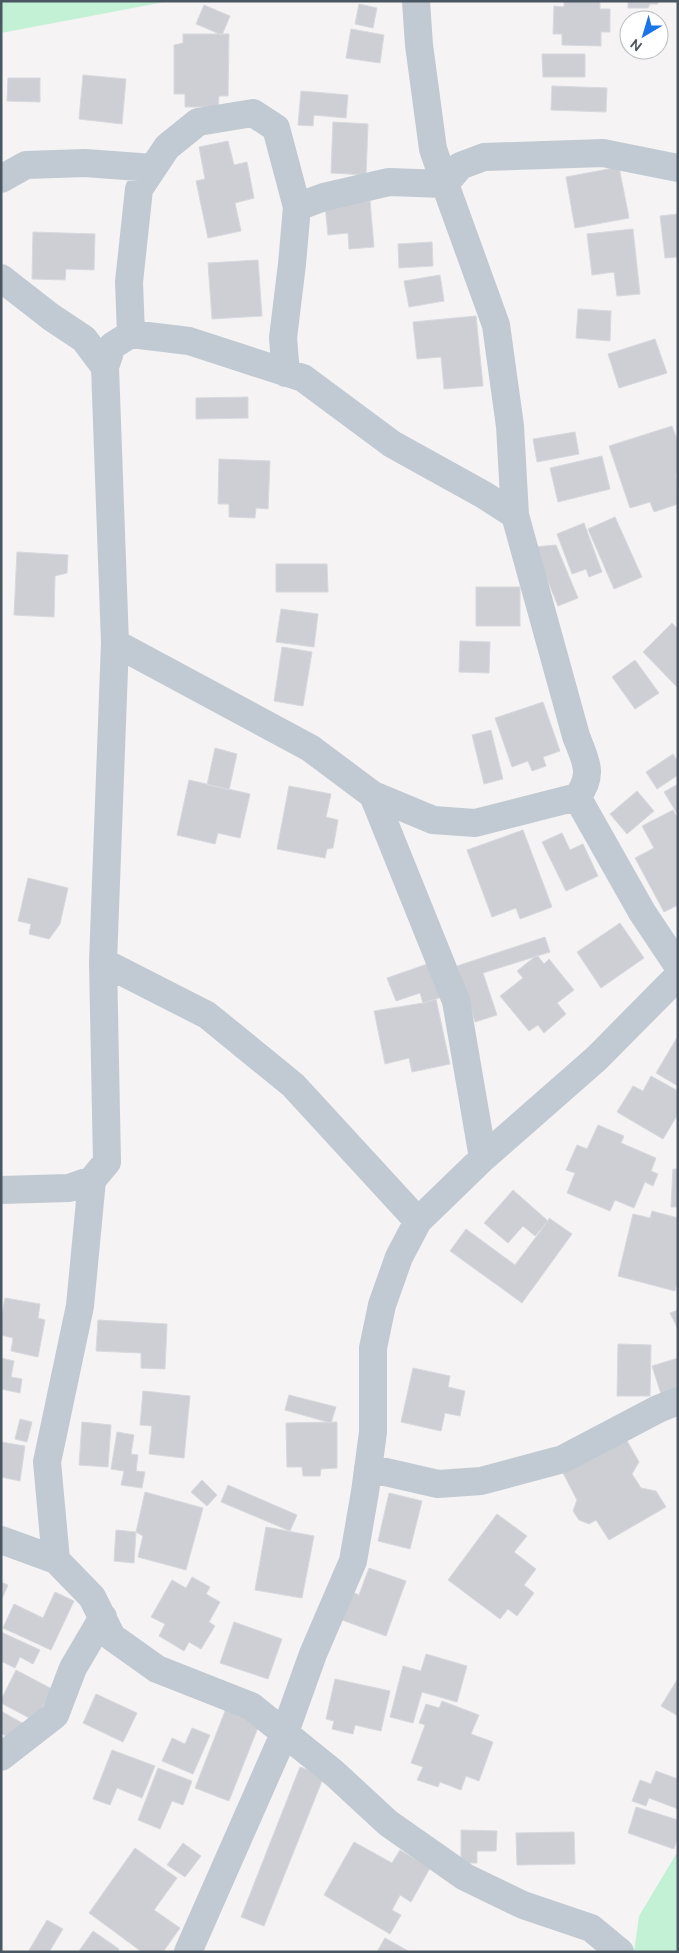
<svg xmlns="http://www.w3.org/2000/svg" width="679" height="1953" font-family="Ubuntu,sans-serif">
	<rect width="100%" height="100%" fill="#f5f3f3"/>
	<path fill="#c3f1d5" d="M1,1H170L1,33Z
		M678,1851V1952H634L639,1916Z"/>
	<path fill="#cdcfd5" stroke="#d7d9de" d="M564,1H600V9H610V32H601V46L562,45V34H553L554,6L564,7Z
		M628,1H658V4H650L648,8H628Z
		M359,4L377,8L373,28L355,24Z
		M204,5L230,16L222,35L196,24Z
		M351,29L384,35L380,63L346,58Z
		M183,34H229L228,96H219L218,107H185V94H174V45L183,43Z
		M542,54H585V77H543Z
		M83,75L126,79L122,124L79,119Z
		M8,78H40V102L7,101Z
		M552,86L607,88L606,112L551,110Z
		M301,91L348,95L346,118L314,115L313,126L298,125Z
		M333,122L368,124L366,175L331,173Z
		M228,141L234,165L247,162L254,198L235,203L241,231L208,238L196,181L205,179L199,147Z
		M619,167L629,218L575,228L566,177Z
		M370,201L374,247L349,249L348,233L328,235L325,205Z
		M678,214V257L665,258L660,216Z
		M633,229L640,294L617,296L614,272L592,275L587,234Z
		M33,232L95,234L94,270L66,269L65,280L32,279Z
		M432,242L433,266L399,268L398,244Z
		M258,260L262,316L212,319L208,263Z
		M440,275L444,301L409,307L404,281Z
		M578,309L611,311L610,341L576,338Z
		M476,316L483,386L444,389L441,357L417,359L413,322Z
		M655,339L667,373L619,388L608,354Z
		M248,397V418L196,419V398Z
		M672,426L678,442V473L676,474L678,504L654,512L650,502L630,508L609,446Z
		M575,432L579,454L537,462L533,439Z
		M602,456L610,489L558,502L550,468Z
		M219,459L270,461L268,509L256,508L255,518L229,517V504H218Z
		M615,517L642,577L614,589L588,529Z
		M584,523L602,572L589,577L586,569L572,574L557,534Z
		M556,545L578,598L558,606L534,547Z
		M17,552L68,555L67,573L55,576L54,617L14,615Z
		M276,564H327L328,592H276Z
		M476,587H520V626H476Z
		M281,609L318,614L314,647L276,642Z
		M672,623L678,629V688L643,652Z
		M460,641L490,642L489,673L459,672Z
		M282,647L312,652L303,706L274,701Z
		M635,660L659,693L635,709L612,677Z
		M543,702L560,751L543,757L546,766L532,771L528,761L512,767L495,718Z
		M491,730L503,779L484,784L472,735Z
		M215,748L237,754L229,790L207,785Z
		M673,754L678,762V775L657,789L646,772Z
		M189,780L250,794L240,838L218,833L215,844L177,835Z
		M678,784V815L664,792Z
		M289,786L331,794L326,817L338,820L333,848L327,849L325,858L277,849Z
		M637,791L654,811L627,834L610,814Z
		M673,810L678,818V905L664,912L635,858L654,848L642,826Z
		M523,830L552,907L520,919L516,908L492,917L467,850Z
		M562,833L570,850L583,844L598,876L566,891L542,842Z
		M28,878L68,888L60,924L49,939L29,934L31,924L18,921Z
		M620,923L644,958L601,988L577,952Z
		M545,937L550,952L483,973L497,1015L475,1022L457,966Z
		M537,955L544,964L549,959L574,990L557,1003L566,1014L544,1033L538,1025L529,1031L500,996L523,978L517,971Z
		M433,962L445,996L423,1003L420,993L396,1001L387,978Z
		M436,999L450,1064L412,1072L409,1058L385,1064L374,1011L423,1003Z
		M678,1036V1086L656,1073Z
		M651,1076L678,1091V1114L663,1139L617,1112L633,1086L643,1091Z
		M598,1125L624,1136L621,1143L656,1158L651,1171L658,1174L653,1186L645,1182L634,1208L615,1200L610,1211L567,1193L575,1173L566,1170L577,1145L587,1149Z
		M673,1169H678V1207H671Z
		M513,1190L548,1221L535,1236L523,1226L508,1243L484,1223Z
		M652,1211L678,1218V1280L675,1291L618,1276L633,1214L650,1218Z
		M549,1218L572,1234L522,1303L450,1251L466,1229L515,1265L548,1221Z
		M5,1298L40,1304L38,1318L45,1320L38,1357L11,1351L13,1338L1,1335V1321Z
		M678,1310V1329L670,1313Z
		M98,1320L167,1324L165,1369L141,1368V1353L96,1351Z
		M618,1344L651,1345L650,1396H617Z
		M1,1358L14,1361L11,1377L22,1379L20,1393L1,1389Z
		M678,1358V1389L661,1394L652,1366Z
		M413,1368L450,1376L448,1387L465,1391L460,1416L445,1413L441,1431L401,1422Z
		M143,1391L190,1396L184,1458L149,1454L152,1426L140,1425Z
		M289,1395L336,1407L331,1423L285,1410Z
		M20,1419L32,1422L27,1442L15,1439Z
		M82,1422L111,1425L108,1467L79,1465Z
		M337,1422V1468L321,1469L320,1476H303L302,1467H287L286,1423Z
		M117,1432L134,1435L131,1454L138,1455L136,1471L145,1472L142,1488L121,1485L124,1471L111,1469Z
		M626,1439L639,1462L632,1474L641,1488L656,1491L666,1507L609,1540L596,1520L589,1524L579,1520L573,1511L577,1500L563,1473Z
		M1,1442L25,1446L20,1481L1,1477Z
		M202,1480L217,1495L207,1506L191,1492Z
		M228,1485L297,1515L290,1531L221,1502Z
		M145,1492L203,1508L186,1570L138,1557L143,1536L136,1532Z
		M389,1493L422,1501L410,1549L378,1541Z
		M497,1514L527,1536L514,1552L536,1569L524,1585L534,1593L517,1616L508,1609L500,1619L448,1580Z
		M266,1527L314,1536L302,1598L255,1590Z
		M116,1530L136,1532L134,1563L114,1561Z
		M369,1568L406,1581L386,1636L342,1620L352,1592L359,1595Z
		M192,1577L210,1587L206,1594L220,1602L209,1622L215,1626L201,1649L189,1642L184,1651L159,1636L165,1624L151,1617L172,1580L186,1588Z
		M1,1582L8,1585L1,1601Z
		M55,1592L74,1601L51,1650L3,1628L14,1604L43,1618Z
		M234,1622L282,1639L268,1679L220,1663Z
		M1,1632L40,1650L33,1664L20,1657L15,1668L1,1661Z
		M426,1654L467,1666L457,1702L422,1692L413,1723L390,1717L403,1666L421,1671Z
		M16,1670L52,1689L35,1721L1,1703V1700Z
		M335,1679L390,1691L381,1731L355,1725L353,1734L332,1729L334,1721L326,1719Z
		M677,1680H678V1716L661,1706Z
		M96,1694L137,1713L123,1742L83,1723Z
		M442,1701L479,1715L471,1734L493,1742L479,1781L466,1776L461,1790L440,1782L438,1787L417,1780L423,1767L411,1763L425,1725L419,1723L426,1704L439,1708Z
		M227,1706L261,1720L229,1801L195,1788Z
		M1,1711L24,1724L14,1741L1,1733Z
		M192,1728L210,1735L193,1774L162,1761L172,1738L185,1744Z
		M112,1750L155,1766L142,1798L117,1788L110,1805L93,1799Z
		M300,1767L324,1776L264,1926L241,1917Z
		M158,1768L192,1781L183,1805L172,1801L160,1829L138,1820Z
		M656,1771L678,1779V1809L649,1798L646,1806L632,1801L640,1780L651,1784Z
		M636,1807L678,1820V1837L674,1849L628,1833Z
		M461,1830L497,1831L496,1851H477V1863H461Z
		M574,1832L575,1864L517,1865L516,1833Z
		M354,1842L392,1863L400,1850L430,1868L411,1902L400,1895L392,1910L401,1915L390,1934L324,1895Z
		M183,1843L201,1856L185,1877L167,1865Z
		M135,1848L177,1878L154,1910L180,1928L163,1952H142L89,1913Z
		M47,1920L63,1929L49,1952H28Z
		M93,1931L119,1949L118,1952L79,1951Z
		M385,1938L410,1952H377Z"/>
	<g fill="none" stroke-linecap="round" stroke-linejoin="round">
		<path stroke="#c1cad2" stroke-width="28" d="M1,179L26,165L85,163L153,168
			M1,278L51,317L84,339L105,367
			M131,334L129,282L139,189L167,147L198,122L253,113L276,128L297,207L324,197L389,182L445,184L433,149L419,45L416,1
			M286,373L283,338L292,264L297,207
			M115,643L310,748L373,795L433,820L475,823L577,797L642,912L678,966
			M373,795L456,1001L483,1158
			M577,797C595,774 585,760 576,736L515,515L510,426L496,325L445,184L460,166L484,157L603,153L678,168
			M103,962L207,1015L293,1085L418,1221
			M1,1190L69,1188L92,1180L107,1162L103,962L115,643L105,367L112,346L131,334L189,341L303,378L392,444L484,495L515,515
			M368,1468L438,1484L481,1481L563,1459L658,1409L678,1401
			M1,1540L56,1560L92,1597L112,1637L157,1669L251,1706L335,1774L388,1823L465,1877L523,1905L591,1928L620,1952
			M56,1560L47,1462L80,1306L92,1180
			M1,1757L55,1715L73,1668L103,1617
			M188,1952L285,1732L313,1654L353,1561L365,1492L373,1432V1348L382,1305L399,1257L418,1221L483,1158L597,1058L678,976"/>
	</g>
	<rect width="679" height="1953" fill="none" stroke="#4a5661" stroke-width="5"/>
	<g transform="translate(644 35) rotate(218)"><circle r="24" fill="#ffffff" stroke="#b7bbc0"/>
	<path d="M0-4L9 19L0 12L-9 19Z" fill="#1a73e8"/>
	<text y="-8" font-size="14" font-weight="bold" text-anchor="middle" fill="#4a5661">N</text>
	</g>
</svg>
